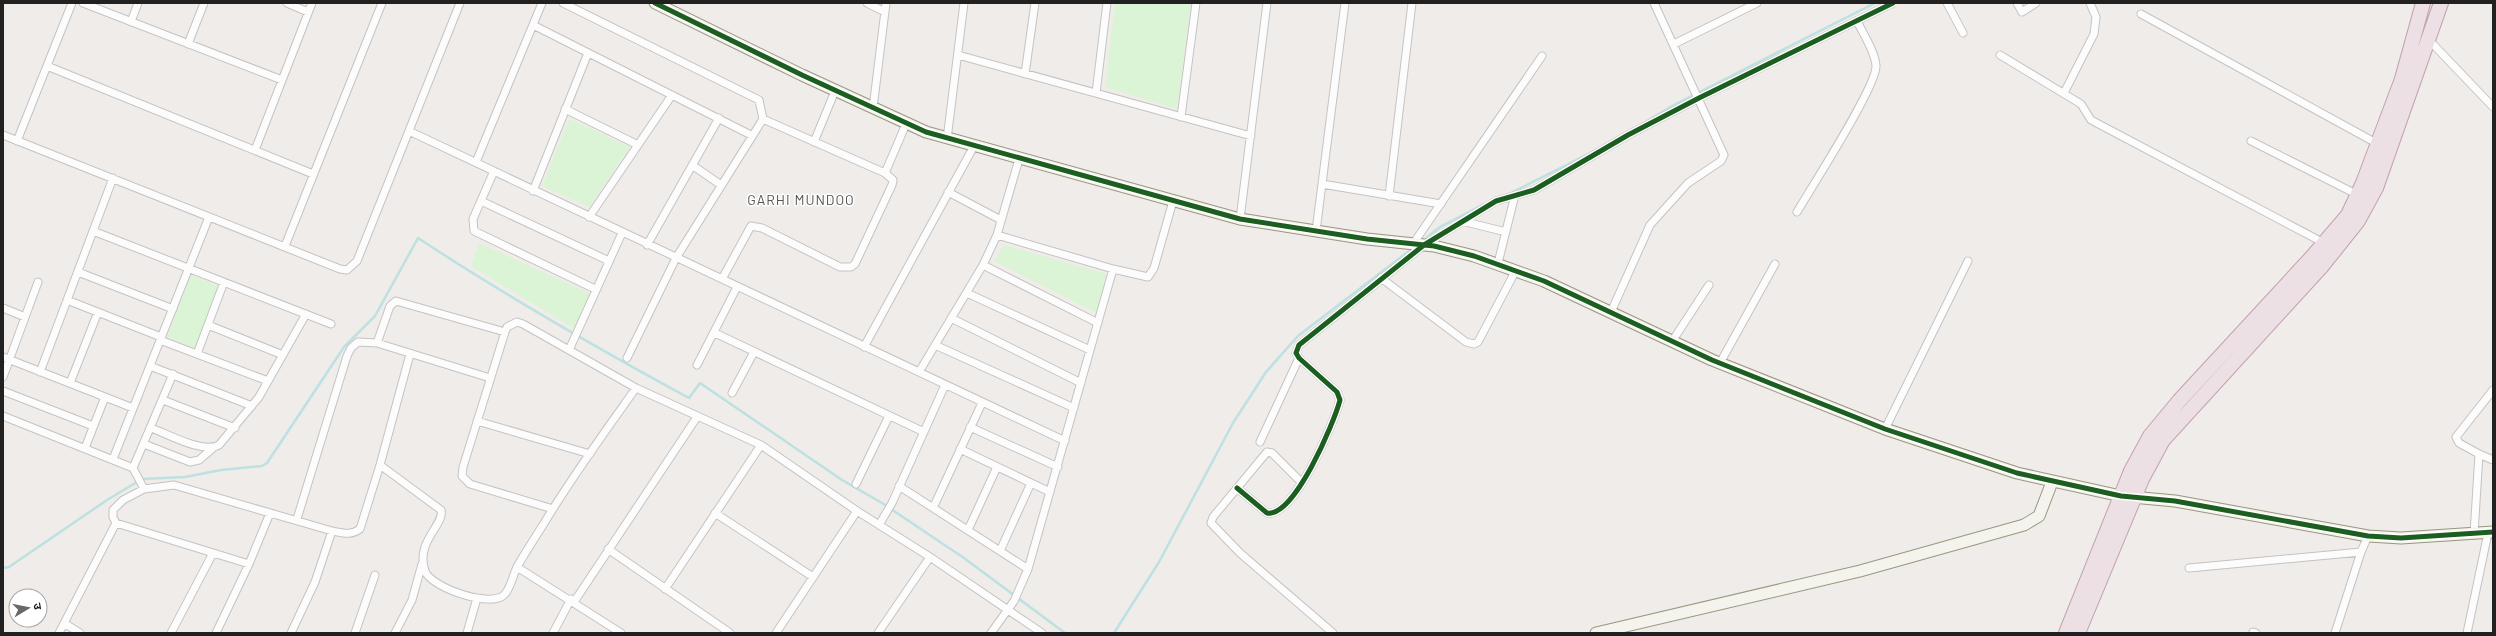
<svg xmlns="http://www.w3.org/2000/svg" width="2496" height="636" font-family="Barlow,'Noto Sans Devanagari',sans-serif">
	<rect width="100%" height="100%" fill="#efece9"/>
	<path fill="#dbf4d5" d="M1115,3H1191L1177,109L1105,87Z
		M569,119L630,147L589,207L542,186Z
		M479,243L593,295L575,329L471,266Z
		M1004,245L1106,274L1096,313L994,261Z
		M190,275L218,286L195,348L167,337Z"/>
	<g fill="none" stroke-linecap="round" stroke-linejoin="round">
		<path stroke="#bde1e1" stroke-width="2.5" d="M1647,121L1672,106L1875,3
			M1507,195L1594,151
			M1426,238L1440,227L1484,204
			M3,568L9,567L107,500L142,479L185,477L221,470L262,466L267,463L344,347L375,316L418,238C506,296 597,348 689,398L700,383L842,480L882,503L964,558L1065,633
			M1114,633L1159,562L1233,423L1266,372L1298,336L1409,251"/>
		<defs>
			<path id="street" d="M83,3L282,80
				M287,3L308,12
				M563,3L759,100L763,119L676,258L627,358
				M867,3L885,12
				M1947,3L1963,33
				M2017,3L2022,12L2036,3
				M2141,14L2378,144
				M131,22L138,3
				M533,25L751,135
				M2428,39L2493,107
				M188,44L204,3
				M1674,44L1757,3
				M958,55L1251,136
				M2000,55L2081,104L2091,120L2324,243
				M47,66L313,174
				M1025,74L1035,3
				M1096,93L1107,3
				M2064,93L2094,34L2096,17L2090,3
				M873,108L886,3
				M565,109L638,145
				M1181,117L1196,3
				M409,131L1065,441
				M3,135L340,269L347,270L357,261L460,3
				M947,139L964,3
				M17,141L72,3
				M2251,141L2358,195
				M814,142L835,91
				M255,150L312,3
				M476,162L542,3
				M692,165L721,185
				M494,171L473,219L474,231L595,289
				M885,173L906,124
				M1322,184L1441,204
				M533,191L588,53
				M948,192L1001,220
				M1389,196L1412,3
				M481,201L609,261
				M1797,212C1811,188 1877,86 1876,66C1875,51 1863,34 1857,21
				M589,217L672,95
				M1240,219L1267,3
				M1462,221L1506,232
				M93,231L331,324
				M1316,231L1345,3
				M997,235L1113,269L1148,277L1154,268L1173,201
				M1413,244L1542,56
				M647,245L719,118
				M285,246L382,3
				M1498,263L1515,195
				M983,265L1098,323
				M78,272L173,309
				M1381,278L1466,342L1474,344L1478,342L1516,270
				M722,279L751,226L762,228L840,267H851L855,264L892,185L893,180L885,173L763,119
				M967,293L1090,350
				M67,300L161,337
				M3,308L25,317
				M1611,312L1650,225L1688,183L1721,161L1724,155L1654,3
				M951,318L1081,383
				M208,325L283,355
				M715,333L924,432
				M160,340L268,381
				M1673,340L1709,285
				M377,343L390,306L396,301L505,332
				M935,345L1074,408
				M864,347L974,146
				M569,350L622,233
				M197,354L224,282
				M3,357L133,408
				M1720,363L1775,264
				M697,365L737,287
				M150,366L252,406
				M40,372L113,178
				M919,372L983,265L997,235L1019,159
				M3,377L38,282
				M70,383L98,312
				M3,391L93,426
				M732,393L754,352
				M163,400L235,428
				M3,416L133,468L144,489
				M477,421L590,454
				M970,427L1058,467
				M151,428C168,434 203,454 219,445L259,397L306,314
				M1885,429L1968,261
				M1260,442L1299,358
				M144,444L190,462L199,460L213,448
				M85,448L105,397
				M960,449L1050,492
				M2479,454L2459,443L2456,437L2493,390
				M113,459L209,217
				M380,465L441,510C445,525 415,541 425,571C431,588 493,609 505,594C511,587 513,575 517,567C525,553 534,539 543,525C571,478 604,433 636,388
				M133,468L173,374
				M1302,483L1272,453L1267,452L1213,517L1211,523L1240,553L1333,633
				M856,484L889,416
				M899,486L1028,569
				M1237,488L1267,513C1294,518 1334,423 1340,400L1337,392L1299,358L1296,353L1299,345L1424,245L1496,201L1534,190L1628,135L1699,98L1893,3
				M933,508L982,403
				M553,509L470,484L462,476L463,467L505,332L507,327L517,322L523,324L636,388L761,445L857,511L930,557L1042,633
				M715,513L813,577
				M297,519L347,356L351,348L358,342L377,343L490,378
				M879,525L892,503L945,385
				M968,530L997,467
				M2474,534L2479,454L2493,460
				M608,549L730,633
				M1000,551L1031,483
				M249,564L116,523L113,517V510L123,500L144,489L174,485L332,531C343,533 350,536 360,529L380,465L410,354
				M517,567L621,633
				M2189,568L2361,552
				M665,589L761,445
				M574,602L697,417
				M64,623L80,633
				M2253,632L2256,633
				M59,633L116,523
				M171,633L213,553
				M216,633L249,564L270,513
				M291,633L315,582L332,531
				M355,633L375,575
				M395,633L412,600L422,564
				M467,633L477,598
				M553,633L571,599
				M776,633L857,511
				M878,633L930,557
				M991,633L1014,601L1028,569L1113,269
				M2335,633L2361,552L2368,536
				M2467,633L2488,533"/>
			<path id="secondary" d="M655,3L802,75L926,132L1240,219L1367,239L1434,246L1474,256L1544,281L1712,360L1885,429L2017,473L2121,496L2175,501L2368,536L2401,538L2493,532
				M1596,633L1860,571L2024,525L2039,516L2052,482"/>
			<path id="highway" d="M2066,633L2131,471L2150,436L2179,401L2312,257L2348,215L2363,183L2402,79L2423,3
				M2078,633L2142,479L2163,440L2322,266L2358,221L2376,188L2441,3"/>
		</defs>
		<use href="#street" stroke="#c5c3c2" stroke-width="9"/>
		<use href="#secondary" stroke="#9a9780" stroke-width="13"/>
		<use href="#highway" stroke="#c4a0b1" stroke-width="16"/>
		<use href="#street" stroke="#fdfcfc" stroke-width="7"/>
		<use href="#secondary" stroke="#f4f3ec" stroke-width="11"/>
		<use href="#highway" stroke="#ece0e4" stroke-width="14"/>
		<defs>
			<path id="cycleway" d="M655,3L802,75L926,132L1240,219L1367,239L1434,246L1474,256L1544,281L1712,360L1885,429L2017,473L2121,496L2175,501L2368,536L2401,538L2493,532
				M1237,488L1267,513C1294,518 1334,423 1340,400L1337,392L1299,358L1296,353L1299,345L1424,245L1496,201L1534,190L1628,135L1699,98L1893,3"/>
		</defs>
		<use href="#cycleway" stroke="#fff" stroke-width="8"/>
		<use href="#cycleway" stroke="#1b5e20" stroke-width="5"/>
	</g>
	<g text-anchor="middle" stroke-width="3" stroke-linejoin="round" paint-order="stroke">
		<g font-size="14" letter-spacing="1" fill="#545454" stroke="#fff">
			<text x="801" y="205">GARHI MUNDOO</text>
		</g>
	</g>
	<rect width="2496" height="636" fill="none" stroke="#212121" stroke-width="8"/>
	<g transform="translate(28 608) rotate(80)"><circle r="19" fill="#ffffff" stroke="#a6a6a6"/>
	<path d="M0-3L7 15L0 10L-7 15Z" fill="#696867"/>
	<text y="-6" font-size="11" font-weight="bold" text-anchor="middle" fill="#212121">उ</text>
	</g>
</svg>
